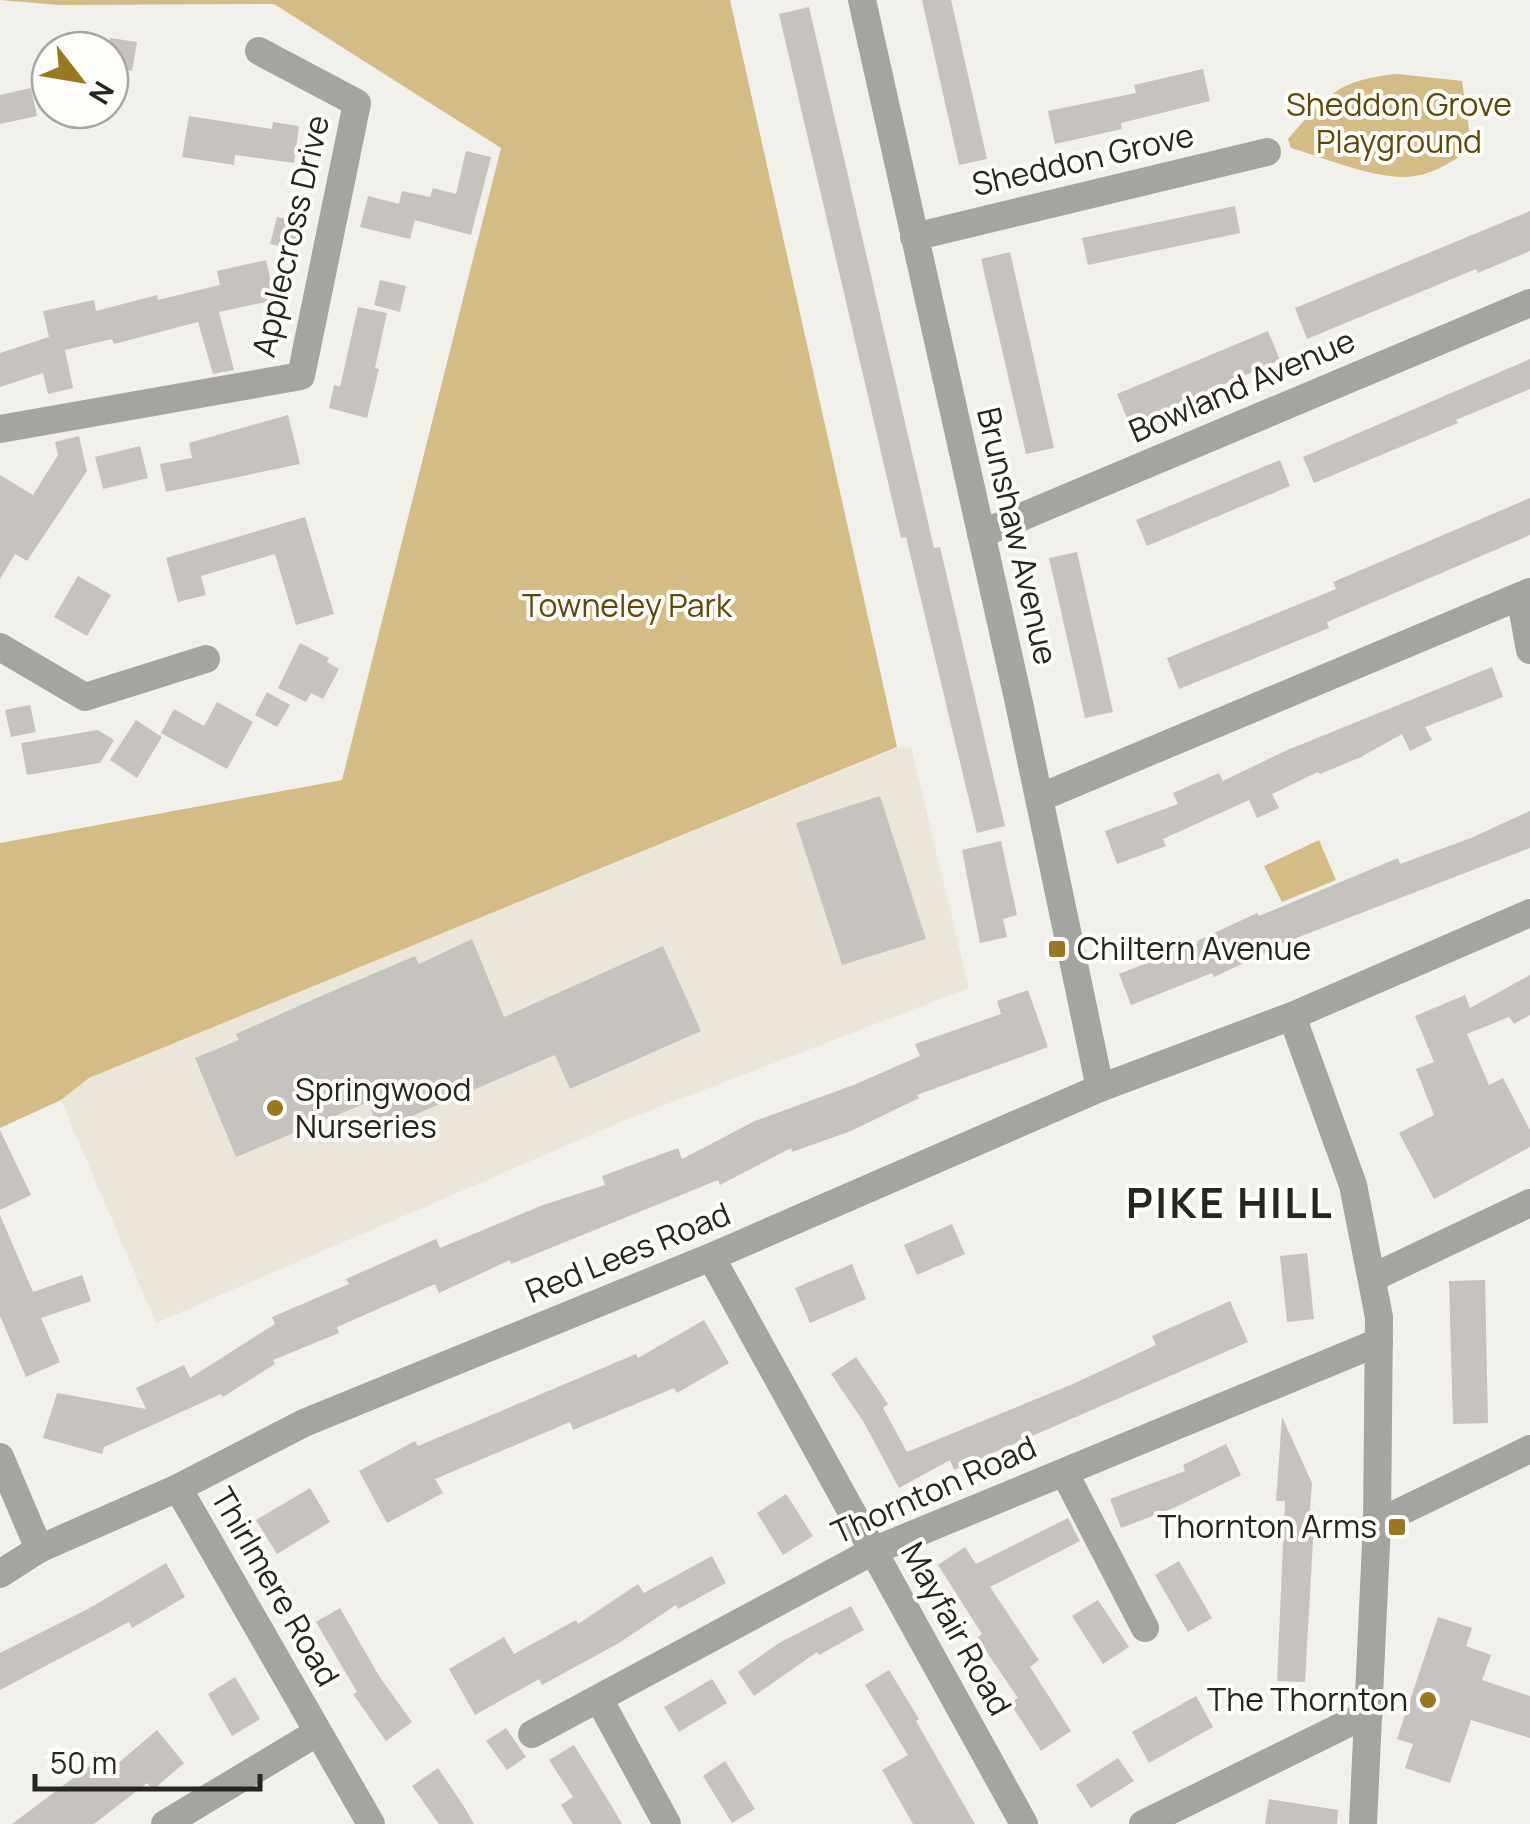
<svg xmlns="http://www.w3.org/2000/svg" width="1530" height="1824" font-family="Manrope,sans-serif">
	<rect width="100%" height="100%" fill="#f2f0ea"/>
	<path fill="#ebe6d9" d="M911,747L969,988L623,1121L156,1323L61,1100L89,1078L897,748Z"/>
	<path fill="#d4bc86" d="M0,0H730L897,747L89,1078L61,1100L0,1128V843L342,780L501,148L274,4L58,5Z
		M1397,74L1462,81L1472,149C1454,160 1436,173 1415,176C1381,182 1325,158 1291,148L1288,139C1327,96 1336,80 1397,74Z
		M1319,840L1336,880L1282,902L1264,866Z"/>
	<path fill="#c6c3be" d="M922,0H951L987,159L959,165Z
		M809,7L934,548L940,547L1005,826L977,833L906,537L901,538L779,14Z
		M110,38L137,42L132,71L110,67Z
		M1203,69L1210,101L1121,123L1122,129L1055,144L1048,111L1136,93L1134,85Z
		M31,88L37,116L0,124V95Z
		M189,116L272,129L273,122L299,126L294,163L235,155L234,165L182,157Z
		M466,151L491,157L471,235L415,220L410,239L360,227L368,196L399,204L402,191L430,197L433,188L456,194Z
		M1235,206L1240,233L1088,265L1082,238Z
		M1530,211V251L1478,273L1476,269L1307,339L1295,308Z
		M277,217L302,223L296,250L270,244Z
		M1010,252L1054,448L1026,454L981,259Z
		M266,260L275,300L219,312L234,370L213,374L198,322L114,344L112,339L65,350L73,388L48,394L43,373L0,387V353L49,337L43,311L94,300L96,311L157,295L158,300L220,285L217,271Z
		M380,280L406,286L400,312L374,305Z
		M358,307L387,313L375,368L379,369L367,418L329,408L334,385L340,387Z
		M1268,331L1280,360L1130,425L1117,394Z
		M1530,359V389L1456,420L1458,423L1314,483L1303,457Z
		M288,415L300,464L166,492L160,464L192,458L189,443Z
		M79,436L87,471L27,561L15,554L0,579V475L33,495L58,455L55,442Z
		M140,446L148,478L103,489L95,457Z
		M1280,460L1290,486L1147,546L1136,520Z
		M1530,498V535L1327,622L1329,628L1179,689L1167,658L1336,589L1333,582Z
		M305,517L334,614L296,625L275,554L201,576L206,595L178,602L166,558Z
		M1077,552L1113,712L1085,718L1049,558Z
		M78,576L111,595L87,636L54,617Z
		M300,643L329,658L327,662L339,669L323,699L311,693L306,702L278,688Z
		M1492,667L1503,697L1425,727L1432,740L1410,751L1402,734L1361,757L1320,774L1318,772L1272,794L1279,808L1257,818L1249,800L1163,839L1166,846L1117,864L1105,831L1178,804L1173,793L1219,773L1223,781L1285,751Z
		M267,692L290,705L277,727L255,715Z
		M217,702L253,722L227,769L161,733L174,709L204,726Z
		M30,705L36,732L11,737L5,710Z
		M136,720L162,737L137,778L110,760Z
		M98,730L114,740L100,763L27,775L21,743Z
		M880,796L926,939L842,965L796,823Z
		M1530,811V848L1273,947L1274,949L1214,977L1212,973L1131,1005L1119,974L1198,943L1197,941L1257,913L1259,916L1398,858L1400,864L1471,838Z
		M1001,841L1017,915L1003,919L1007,937L980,943L962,850Z
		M472,939L504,1017L663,946L701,1031L570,1089L555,1055L379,1130L368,1102L236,1157L195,1058L239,1040L236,1034L321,996L415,956L419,964Z
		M1530,975V1015L1514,1024L1509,1017L1467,1034L1489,1085L1503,1078L1530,1130V1147L1434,1199L1399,1133L1434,1115L1416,1069L1434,1062L1415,1016L1465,995L1470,1008Z
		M1028,990L1048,1047L917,1095L919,1098L851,1131L792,1152L791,1148L720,1185L718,1180L511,1264L510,1260L439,1293L435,1284L337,1327L339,1333L273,1360L275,1364L223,1397L221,1394L104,1447L102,1454L43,1438L57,1393L146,1409L136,1388L184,1365L190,1378L275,1324L272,1317L349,1284L346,1279L436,1239L440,1248L543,1205L605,1185L602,1176L678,1148L682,1159L755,1121L856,1084L920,1056L915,1044L1001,1014L997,1001Z
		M0,1130L31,1195L0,1210Z
		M0,1215L33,1292L82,1275L91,1301L41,1318L60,1362L26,1377L0,1316Z
		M952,1224L965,1254L917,1275L904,1245Z
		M1307,1253L1314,1319L1287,1322L1280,1256Z
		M852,1264L866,1299L810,1323L795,1288Z
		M1485,1280L1488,1423L1453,1424L1449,1281Z
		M1230,1301L1248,1342L954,1470L950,1460L899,1488L863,1421L831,1374L856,1357L888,1404L883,1408L907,1452L1073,1384L1156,1345L1152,1336Z
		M704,1320L729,1363L677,1393L674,1388L573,1430L570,1422L435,1479L443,1493L387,1523L359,1471L415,1441L418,1446L636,1354L638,1358Z
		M1282,1417L1312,1483L1309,1523H1314L1305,1682L1277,1681L1285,1501H1276Z
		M1226,1444L1241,1475L1176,1507L1121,1528L1110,1499L1185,1471L1183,1465Z
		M310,1488L330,1522L277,1554L256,1520Z
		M786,1494L813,1536L783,1555L757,1513Z
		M1068,1518L1080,1541L990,1587L1039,1660L1030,1667L1071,1731L1041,1751L1010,1703L1018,1698L977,1638L982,1634L938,1565L965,1547L976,1564Z
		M712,1556L726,1583L678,1609L676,1605L619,1643L542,1685L539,1679L475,1715L449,1669L504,1637L514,1654L576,1620L578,1624L638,1584L644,1593Z
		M1179,1561L1212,1618L1188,1632L1155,1575Z
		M166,1563L185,1597L132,1628L129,1622L0,1690V1653L88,1609Z
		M1098,1600L1129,1647L1103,1664L1072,1616Z
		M851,1606L864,1630L819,1655L817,1652L754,1696L738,1672L779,1643Z
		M340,1608L379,1676L412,1722L386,1741L353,1694L357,1692L316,1622Z
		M1438,1617L1472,1628L1466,1646L1491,1655L1482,1680L1530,1696V1738L1471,1720L1450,1783L1405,1768L1413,1744L1397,1739Z
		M889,1670L919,1719L916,1721L975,1824H913L882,1770L908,1755L865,1685Z
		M235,1677L260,1719L232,1736L208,1694Z
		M712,1679L727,1703L679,1732L664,1707Z
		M1196,1696L1213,1727L1149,1763L1132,1732Z
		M506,1728L526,1757L507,1770L486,1741Z
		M157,1730L184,1763L153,1790L147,1783L94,1824H12L92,1764L102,1777Z
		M574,1745L611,1805L622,1824H573L561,1805L573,1797L549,1760Z
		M1118,1758L1134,1781L1091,1808L1076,1785Z
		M725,1761L755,1809L732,1823L703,1776Z
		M438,1768L463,1805L474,1824H439L412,1786Z
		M1269,1799L1338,1810L1337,1824H1265Z"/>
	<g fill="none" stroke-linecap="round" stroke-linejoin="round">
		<path stroke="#a5a4a1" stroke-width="28" d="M862,0L1019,703L1100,1088
			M914,237L1267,152
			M0,429L301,376L357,103L259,51
			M981,534L1530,303
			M1520,596L1530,650
			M0,647L85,697L206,659
			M1039,798L1530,592
			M711,1257L1024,1824
			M1372,1278L1530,1203
			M0,1457L39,1549
			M1064,1472L1145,1628
			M178,1488L371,1824
			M1377,1523L1530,1449
			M599,1699L667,1824
			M532,1734L873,1551L1379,1342
			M165,1824L318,1732
			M1143,1824L1369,1713"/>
		<path stroke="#a5a4a1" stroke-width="28" d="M1292,1016L1353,1185L1379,1317L1377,1523L1363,1824
			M0,1574L39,1549L178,1488L304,1423L711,1257L1100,1088L1292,1016L1530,913"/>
	</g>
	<g fill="#997821" stroke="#fffdfa" stroke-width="4">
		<rect x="1047" y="939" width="20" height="20" rx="5"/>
		<circle cx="275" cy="1108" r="10"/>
		<rect x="1387" y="1517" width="20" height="20" rx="5"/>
		<circle cx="1428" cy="1700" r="10"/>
	</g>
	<g text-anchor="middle" stroke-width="8" stroke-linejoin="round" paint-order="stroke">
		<g font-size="32" fill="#5e480a" stroke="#fffdfa">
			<text x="1399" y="116">Sheddon Grove<tspan x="1399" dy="37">Playground</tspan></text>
			<text x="627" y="617">Towneley Park</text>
		</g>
		<g font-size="32" fill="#252523" stroke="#fffdfa">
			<text transform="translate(1083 160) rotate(-13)" y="11">Sheddon Grove</text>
			<text transform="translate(291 236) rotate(-77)" y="11">Applecross Drive</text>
			<text transform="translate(1242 386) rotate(-23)" y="11">Bowland Avenue</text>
			<text transform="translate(1017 536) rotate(77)" y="11">Brunshaw Avenue</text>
			<text transform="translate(628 1253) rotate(-22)" y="11">Red Lees Road</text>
			<text transform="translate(934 1490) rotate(-24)" y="11">Thornton Road</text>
			<text transform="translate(275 1587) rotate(60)" y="11">Thirlmere Road</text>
			<text transform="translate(956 1629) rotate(61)" y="11">Mayfair Road</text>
		</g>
		<g font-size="32" fill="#252523" stroke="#fffdfa" text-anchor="start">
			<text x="1077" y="960">Chiltern Avenue</text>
			<text x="295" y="1101">Springwood<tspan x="295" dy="37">Nurseries</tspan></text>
			<text x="1377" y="1538" text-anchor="end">Thornton Arms</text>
			<text x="1408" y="1711" text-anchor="end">The Thornton</text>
		</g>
		<g font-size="42" font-weight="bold" letter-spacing="2.5" fill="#252523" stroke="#fffdfa">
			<text x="1230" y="1218">PIKE HILL</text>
		</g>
	</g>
	<g transform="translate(80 80) rotate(121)"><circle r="48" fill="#fffdfa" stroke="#a8a7a4" stroke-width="2.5"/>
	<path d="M0-8L18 38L0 25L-18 38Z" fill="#997821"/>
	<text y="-15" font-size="28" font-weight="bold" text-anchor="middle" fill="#252523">N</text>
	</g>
	<path d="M35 1774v15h225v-15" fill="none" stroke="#252523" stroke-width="5"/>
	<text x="50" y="1774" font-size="30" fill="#252523" stroke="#fffdfa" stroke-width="8" paint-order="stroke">50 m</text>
</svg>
